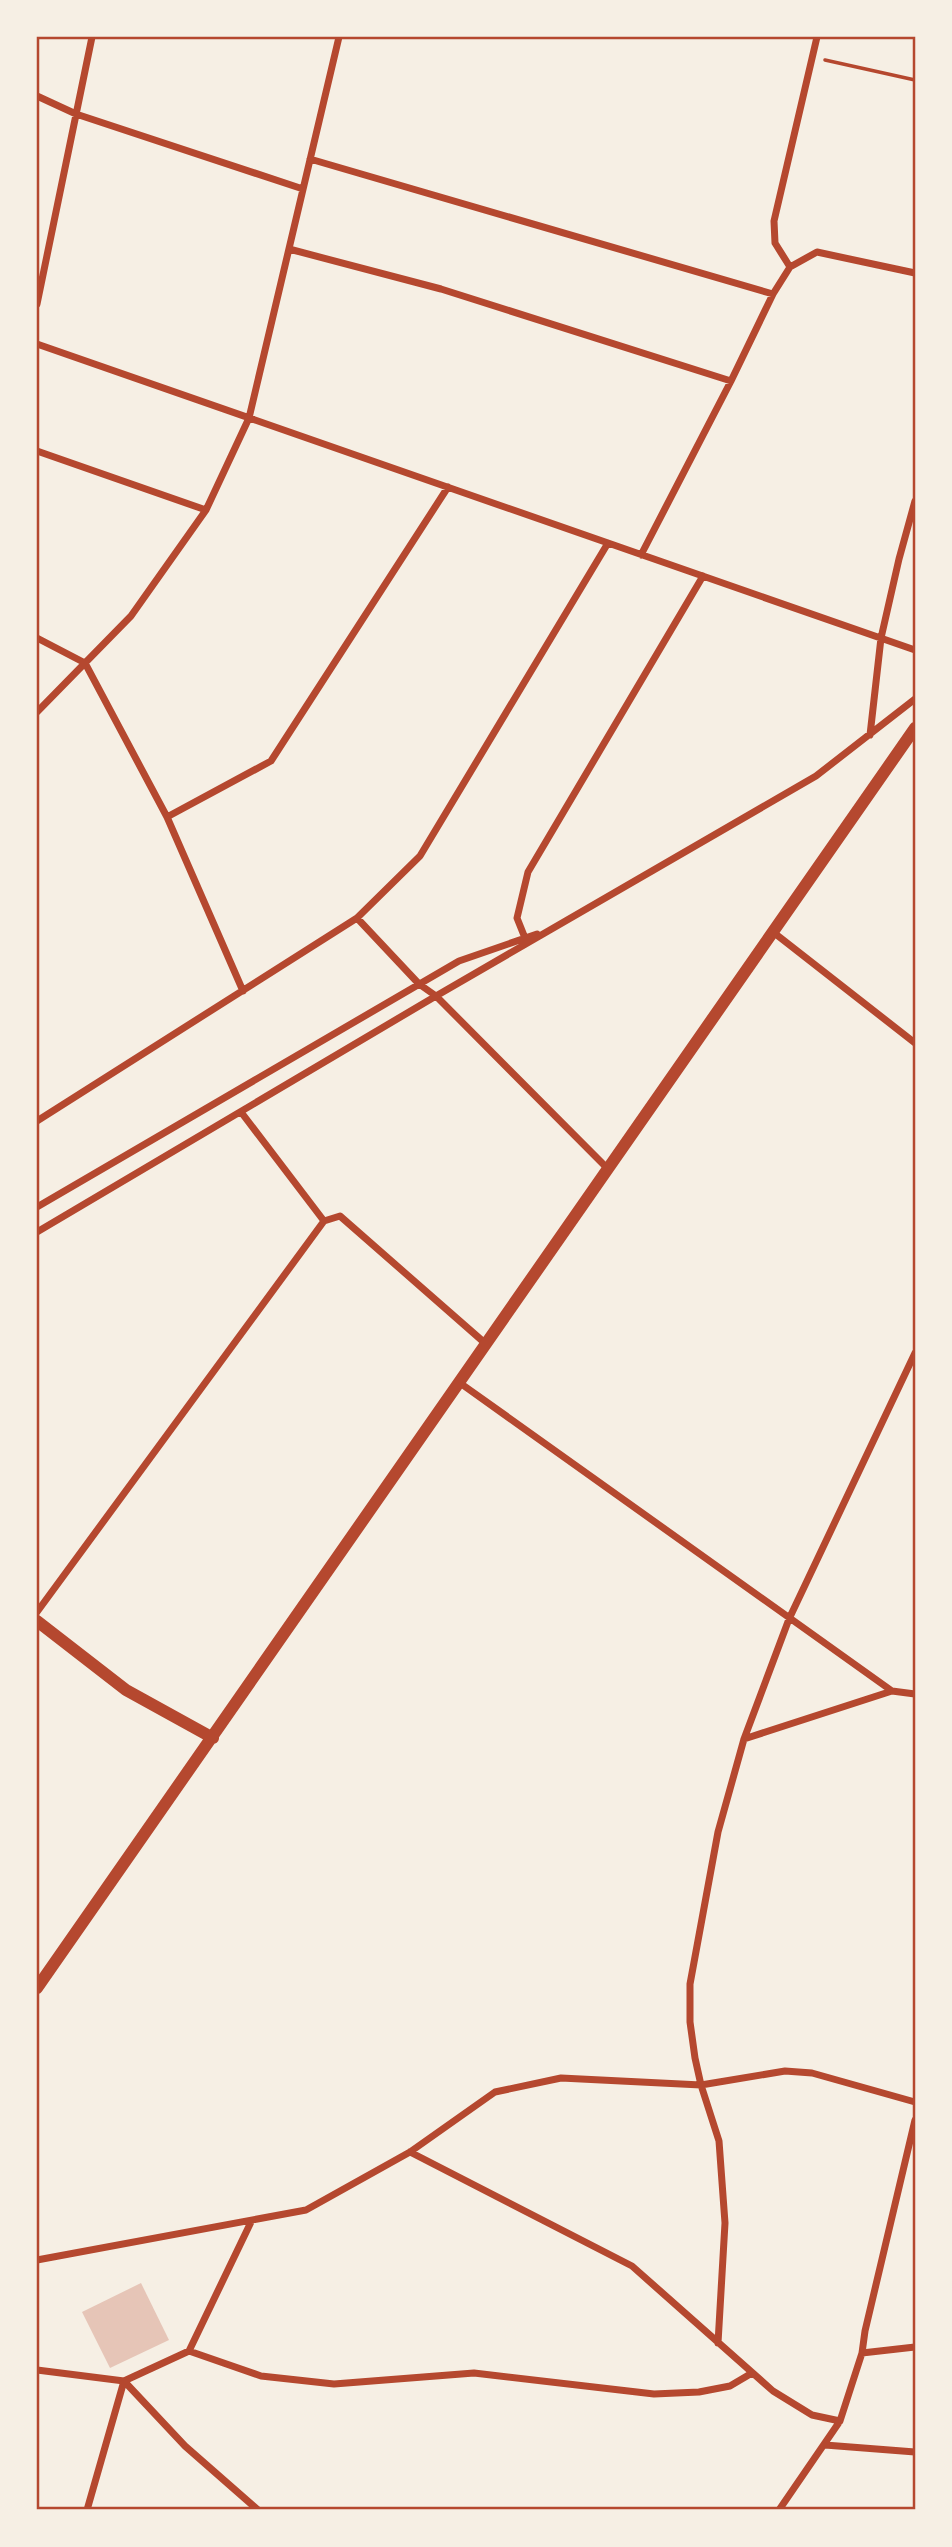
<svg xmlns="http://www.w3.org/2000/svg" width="952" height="2547" font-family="Raleway,sans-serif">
	<rect width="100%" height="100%" fill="#f6efe4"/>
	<path fill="#e6c5b7" d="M141,2283L169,2340L110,2368L82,2312Z"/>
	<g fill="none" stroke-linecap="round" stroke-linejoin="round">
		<path stroke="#b5482f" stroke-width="3.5" d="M825,60L915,80"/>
		<path stroke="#b5482f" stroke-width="7" d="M37,96L76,114L303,189
			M310,159L773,294
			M289,249L441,289L731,381
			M790,267L775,243L774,221L817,37
			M37,304L92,37
			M37,344L915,650
			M37,451L206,510
			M641,555L731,381L773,294L790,267L817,252L915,273
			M37,638L85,663L167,817L243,991
			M37,712L131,616L206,510L249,418L339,37
			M870,735L881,638L899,559L915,501
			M167,817L271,761L448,487
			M357,918L419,984L436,996L608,1169
			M773,932L915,1043
			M525,938L517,918L528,872L703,576
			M37,1121L357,918L420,856L608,543
			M37,1207L459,961L537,934
			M324,1221L340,1216L486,1344
			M37,1232L436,996L816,776L915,699
			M460,1383L892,1691L915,1694
			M37,1612L324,1221L241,1112
			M744,1739L892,1691
			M410,2152L632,2266L773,2391L812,2415L840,2421
			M37,2260L306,2210L410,2152L495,2092L561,2078L701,2085L785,2071L812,2073L915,2102
			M718,2343L725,2223L719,2141L701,2085L695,2058L690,2022V1984L718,1832L744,1739L789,1619L915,1353
			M189,2351L261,2376L334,2384L474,2373L654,2394L699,2392L730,2386L752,2373
			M862,2353L865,2331L915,2120
			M37,2370L124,2381L189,2351L251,2222
			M124,2381L185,2446L258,2510
			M825,2445L915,2452
			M87,2510L124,2381
			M779,2510L840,2421L862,2353L915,2347"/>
		<path stroke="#b5482f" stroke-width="12" d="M37,1621L126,1690L213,1738
			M37,1988L915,728"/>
	</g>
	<rect width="952" height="2547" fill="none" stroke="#f6efe4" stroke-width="77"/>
	<rect x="38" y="38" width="876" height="2470" fill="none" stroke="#b5482f" stroke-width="2.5"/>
</svg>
